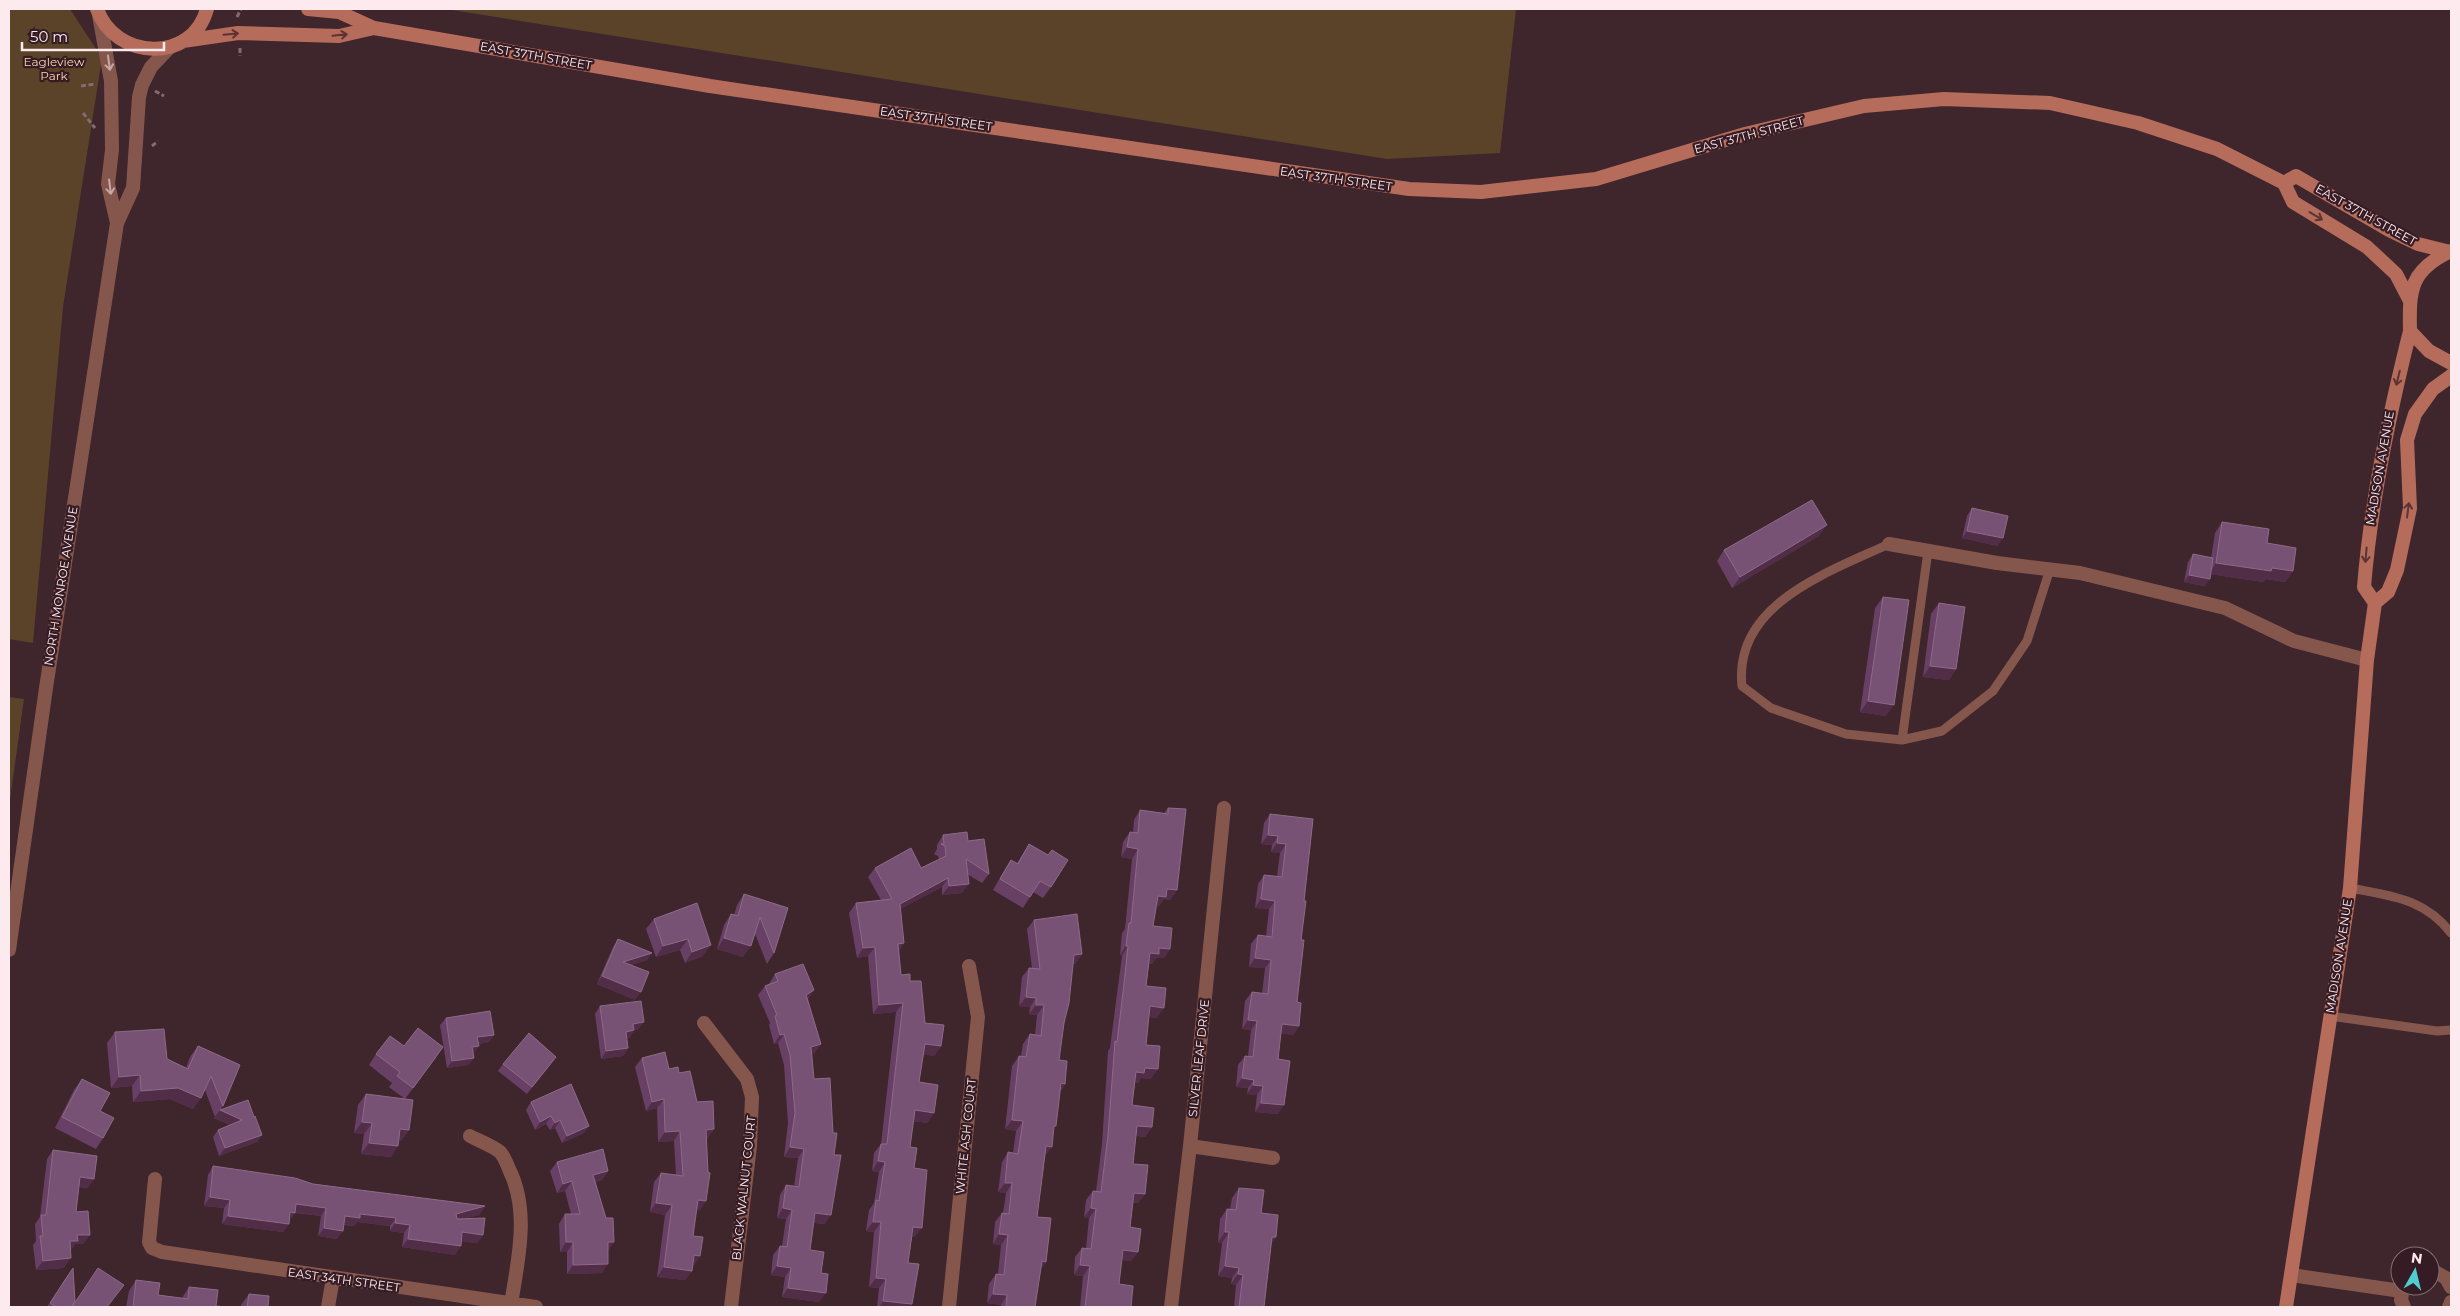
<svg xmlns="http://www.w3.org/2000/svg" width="2460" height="1316" font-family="Montserrat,sans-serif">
	<rect width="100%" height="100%" fill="#3f252c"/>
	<path fill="#5b4329" d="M9,9H70L102,58L63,307L33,643L9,639Z
		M446,9H1516L1500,153L1387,159Z
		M9,697L24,699L9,807Z"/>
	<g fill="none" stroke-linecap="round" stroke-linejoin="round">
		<path stroke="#836b71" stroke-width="3" stroke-dasharray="5 2.5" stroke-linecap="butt" d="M237,17L241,9
			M240,48V56
			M81,86L95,84
			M155,91L164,96
			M83,113L95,128
			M152,146L158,141"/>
		<path stroke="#85574c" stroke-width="9" d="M1889,544C1829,572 1733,604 1742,686L1771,708L1846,734L1902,740L1942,731L1993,691L2027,641L2050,569
			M1902,740L1928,551
			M2350,888C2391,896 2424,898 2451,933
			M2330,1016L2437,1031L2451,1030"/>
		<path stroke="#85574c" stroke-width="14" d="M1889,544L1997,563L2080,573L2225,608L2294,641L2367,660
			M704,1023L747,1079L752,1097L750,1146L731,1307
			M470,1136C479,1141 492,1145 500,1152C504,1156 507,1164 509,1169C530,1211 518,1260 511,1304
			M1190,1146L1273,1158
			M155,1179L149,1242L152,1248L162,1252L536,1307
			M2430,1269L2446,1278L2451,1287
			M2291,1275L2401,1291
			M2403,1286L2401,1300L2404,1307
			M328,1307L333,1278
			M949,1307L978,1017L969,966
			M1171,1307L1190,1146L1224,808
			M2449,1307L2451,1302"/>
		<path stroke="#85574c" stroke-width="14" d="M99,15L111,81L112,150L108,184L117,223
			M9,950L46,688L117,223L133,188L139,97L142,85L151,67L170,47"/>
		<path stroke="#b66c5b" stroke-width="14" d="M97,9C115,60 192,64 207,9
			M308,9L339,12L374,28L710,86L1409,189L1481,192L1596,179L1745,134L1864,106L1944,99L2050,103L2138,123L2217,149L2284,183L2293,202L2367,247L2396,274L2409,299
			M183,41L238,33L339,36L374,28
			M2284,183L2296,176L2389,230L2418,244L2450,252
			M2451,251C2410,270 2409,290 2410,331L2429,351L2451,363
			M2375,603L2364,587C2371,500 2389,415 2410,331
			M2286,1307L2350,888L2367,660L2375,603L2388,592L2397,570L2410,508L2407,440L2415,414L2433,389L2451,376"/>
	</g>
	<path fill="#684065" d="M1972,508L1998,546L1962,538L1967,516Z
		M2222,522L2267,543L2293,571L2285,582L2266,579L2263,582L2210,574V579L2204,586L2184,582L2188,562L2193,554L2211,558L2215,533Z
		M1819,536L1732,588L1717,561L1724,550Z
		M1883,597L1886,716L1860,712L1875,608Z
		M1939,603L1956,669L1949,680L1923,677L1931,614Z
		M1168,808L1177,890L1170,900L1164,899L1159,906H1156L1153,926L1170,949L1164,958H1156L1152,964H1149L1146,986L1157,1018L1149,1017L1146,1045L1151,1079L1141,1078L1138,1083L1135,1082L1132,1105L1152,1127L1145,1137L1136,1136L1133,1164L1145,1194L1138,1203H1133L1130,1227L1138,1252L1131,1261L1122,1260L1119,1284L1131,1307H1080L1083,1276L1074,1275L1075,1257L1082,1248H1086L1089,1218L1084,1217L1086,1200L1093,1191H1096L1102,1144L1108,1051L1110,1048L1117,994L1122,956L1120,955L1122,933L1125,929L1132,859L1121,857L1123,842L1130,832L1133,833L1134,820L1140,810L1164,813Z
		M1270,814L1313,819L1304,901L1297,1002L1299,1026L1293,1035L1281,1033L1278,1059V1114L1255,1112L1257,1095L1247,1094L1248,1088L1236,1087L1238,1065L1245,1056H1248L1251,1030L1242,1029L1245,1001L1252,992L1262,994L1265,968L1249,967L1251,944L1258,935L1266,936L1269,909L1255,908L1258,884L1264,875L1277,876L1280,853L1271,852L1272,845L1261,844L1264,823Z
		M943,835L968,841L989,874L982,883L967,874L962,893L942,895V887L900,909L904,943L899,951L901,975L910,981L925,1023L941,1046L934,1056L923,1054L919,1082L934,1113L927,1123L913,1121L910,1147L914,1168L915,1237H912L908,1263L912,1304L910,1307H877L879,1288L869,1287L874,1232L866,1231L869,1210L874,1203L879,1172L872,1171L874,1153L881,1144L896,1012L873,1014L868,956L857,958L849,913L856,903L881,900L868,877L875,868H921L939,860L938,856L934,854L937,849V845Z
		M1029,844L1048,855L1052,850L1051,887L1043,898L1033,892L1023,908L993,890L1004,871L1011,860L1017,863Z
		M744,894L788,908L774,953L767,964L755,934L743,957L717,949L724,925L731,914L734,915L737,905Z
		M697,903L703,956L685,963L680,950L656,957L646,929L654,919Z
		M1034,920L1082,954L1075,964H1073L1064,1023L1059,1060L1065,1084L1060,1092L1054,1129L1045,1156L1041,1186L1037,1217L1040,1270L1035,1307H1000L1001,1305L987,1303L989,1284L996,1274H998L1001,1245L993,1244L995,1222L1002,1213H1003L1006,1193L998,1192L1002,1162L1008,1152L1013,1153L1016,1131L1005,1129L1012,1066L1019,1056H1021L1023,1044L1030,1034L1035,1035L1037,1015L1029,1014L1030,1007L1019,1006L1022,977L1029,968H1032L1027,929Z
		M618,939L652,953L647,960L631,965L635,1000L597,984L613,947Z
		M775,974L814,990L808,999L821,1044L814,1053L812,1054L825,1224L814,1223L810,1250L821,1273L819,1302L782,1297L785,1277L771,1275L773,1255L780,1246H782L786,1219L777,1218L780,1195L786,1185L794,1186L798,1158L784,1157L788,1123L784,1065L778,1043L774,1044L769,1025L770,1023L758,995L765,986L769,984Z
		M600,1006L638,1030H634L629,1038H626L628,1048L623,1056L601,1059L595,1014Z
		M446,1018L494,1035L489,1042L478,1044L479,1046L473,1053L474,1058L468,1065L447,1068L440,1025Z
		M115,1032L186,1068L190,1057L198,1046L240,1065L223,1106L215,1117L205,1090L193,1109L170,1099L133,1102L132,1086L111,1088L107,1043Z
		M404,1046L436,1058L405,1099L389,1087L392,1083L369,1065L376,1054Z
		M556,1057L527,1094L498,1071L503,1064Z
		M642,1058L679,1073L714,1129L707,1139H706L700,1210H696L693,1236L694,1266L692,1265V1271L685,1280L657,1277L665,1215L650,1212L654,1182L661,1173L676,1175L674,1141L658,1142L657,1108L646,1111L635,1067Z
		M82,1079L100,1111L103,1138L96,1149L55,1128L74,1090Z
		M366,1094L409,1130L401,1141H399L391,1157L361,1154L364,1134L354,1133L358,1105Z
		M531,1102L589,1126L584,1133L562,1143L555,1128L550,1130L546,1124L535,1130L526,1110Z
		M220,1110L254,1117L262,1135L257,1142L219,1156L213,1137L218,1130L230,1125L214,1118Z
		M53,1150L88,1188L79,1187L76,1212L90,1235L83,1244H75L71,1250H70L64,1268L36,1270L33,1245L36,1241L35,1224L40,1217L47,1159Z
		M557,1162L608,1171L602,1180L595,1182L606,1218L614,1242L608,1250L602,1273L567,1274V1252H560L559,1224L565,1214H571L565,1191L557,1193L550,1171Z
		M213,1166L313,1184L485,1206L479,1215L463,1219L483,1235L477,1243L461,1241L455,1255L402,1247L404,1233L390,1231V1226L357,1222L354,1226L344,1225L337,1239L318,1236L321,1216L295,1213L289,1221V1224L283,1232L222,1224L224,1208L204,1206L208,1175Z
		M1239,1188L1261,1213L1276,1237L1271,1244L1264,1307H1234L1236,1285L1231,1284L1232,1278L1218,1276L1222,1243L1218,1242L1220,1219L1227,1209H1230L1232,1198Z
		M73,1268L71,1307H47L65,1279Z
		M136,1280L158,1295L182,1298L189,1287L216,1306L228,1307H126L129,1291Z
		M249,1294L268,1307H241V1305Z"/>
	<path fill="#512d48" d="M1827,525L1819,536L1732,588L1740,577Z
		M1967,531L2003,538L1998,546L1962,538Z
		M2216,563L2272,568L2293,571L2285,582L2266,579L2263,582L2209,574Z
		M2189,575L2210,579L2204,586L2184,582Z
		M1930,666L1956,669L1949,680L1923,677Z
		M1868,701L1894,705L1886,716L1860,712Z
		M1268,835L1278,836L1272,845L1261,844Z
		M1277,843L1286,844L1280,853L1271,852Z
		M1127,847L1138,849L1132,859L1121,857Z
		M948,878L942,887L893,913L900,904Z
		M969,884L962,893L942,895L949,886Z
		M1167,889L1177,890L1170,900L1164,899L1159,906L1151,905L1158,896Z
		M1261,899L1275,901L1269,909L1255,908Z
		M724,938L751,946L743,957L717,949Z
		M688,939L680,950L656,957L663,946Z
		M904,943L898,953V944Z
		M711,945L703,956L685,963L692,952Z
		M1126,946H1128L1122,956L1120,955Z
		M875,947L868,956L857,958L863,948Z
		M1159,948L1170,949L1164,958H1156L1152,964L1144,963L1150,953Z
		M652,953L647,960L617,969L623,962Z
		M1082,954L1075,964L1067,965L1074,955Z
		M1255,958L1271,960L1265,968L1249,967Z
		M602,976L641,992L635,1000L597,984Z
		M814,990L808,999L806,995Z
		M1026,997L1036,998L1030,1007L1019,1006Z
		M903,1003L896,1012L873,1014L879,1005Z
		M1036,1005H1044L1037,1015L1029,1014Z
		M1150,1006L1164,1008L1157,1018L1143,1016Z
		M1248,1020L1257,1021L1251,1030L1242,1029Z
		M644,1022L638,1030L628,1031L633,1024Z
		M1282,1024L1299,1026L1293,1035L1276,1033Z
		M634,1030L629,1038L620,1039L626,1032Z
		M784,1034L778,1043L774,1044L780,1035Z
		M494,1035L489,1042L472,1045L477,1037Z
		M821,1044L814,1053L805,1056L811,1047Z
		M925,1044L941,1046L934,1056L918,1054Z
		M479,1046L474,1053L467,1054L472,1047Z
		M443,1047L436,1058L405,1099L413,1088Z
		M628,1048L623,1056L601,1059L606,1051Z
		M556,1057L551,1064L527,1094L532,1087Z
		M474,1058L468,1065L447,1068L452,1061Z
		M1145,1068L1158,1069L1151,1079L1141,1078L1138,1083L1129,1082L1136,1072Z
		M140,1075L132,1086L111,1088L119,1077Z
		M1242,1078L1254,1080L1248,1088L1236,1087Z
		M1061,1083L1065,1084L1058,1093Z
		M1253,1085L1263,1086L1257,1095L1247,1094Z
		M178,1088L201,1098L193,1109L170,1099L133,1102L141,1091Z
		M664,1099L657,1108L646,1111L652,1102Z
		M1261,1103L1284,1105L1278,1114L1255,1112Z
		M220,1110L242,1120L237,1128L214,1118Z
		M915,1110L934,1113L927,1123L908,1120Z
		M551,1116L546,1124L535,1130L540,1122Z
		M560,1120L555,1128L550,1130L555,1123Z
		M1012,1120L1023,1121L1016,1131L1005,1129Z
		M362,1122L372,1123L364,1134L354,1133Z
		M589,1126L584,1133L562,1143L567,1136Z
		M1137,1126L1152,1127L1145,1137L1130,1135Z
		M400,1129L409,1130L401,1141L393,1140Z
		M714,1129L707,1139H699L706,1130Z
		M680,1131L674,1141L658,1142L665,1132Z
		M262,1135L257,1142L219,1156L225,1148Z
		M369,1143L398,1146L391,1157L361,1154Z
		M1046,1146L1052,1147L1045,1156Z
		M790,1147L804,1149L798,1158L784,1157Z
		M878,1161L885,1162L879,1172L872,1171Z
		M608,1171L602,1180L587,1184L593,1175Z
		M80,1177L94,1179L88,1188L74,1186Z
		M572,1181L565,1191L557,1193L563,1184Z
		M1005,1183H1012L1006,1193L998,1192Z
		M1134,1193L1145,1194L1138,1203L1128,1202Z
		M210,1197L230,1200L224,1208L204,1206Z
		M698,1200L706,1201L700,1210L691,1209Z
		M656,1203L672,1205L665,1215L650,1212Z
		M296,1204L326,1208L321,1216L291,1212Z
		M485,1206L479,1215L451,1222L456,1214Z
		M783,1208L792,1210L786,1219L777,1218Z
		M1091,1208L1096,1209L1089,1218L1084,1217Z
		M290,1212L295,1213L289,1221Z
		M815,1213L831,1215L825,1224L808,1222Z
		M360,1214L396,1218L390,1226L357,1222L354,1226L339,1224L345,1216Z
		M228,1216L289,1224L283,1232L222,1224Z
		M873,1222H881L874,1232L866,1231Z
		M395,1223L410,1225L404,1233L390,1231Z
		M913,1227L922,1228L915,1237L906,1236Z
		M324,1228L343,1231L337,1239L318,1236Z
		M462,1232L483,1235L477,1243L457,1241Z
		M1225,1232H1229L1222,1243L1218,1242Z
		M999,1234L1008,1235L1001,1245L993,1244Z
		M77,1235H90L83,1244H75L71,1250L63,1251L70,1241Z
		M1272,1237H1276L1269,1247Z
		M408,1239L461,1246L455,1255L402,1247Z
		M566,1242H573L567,1252H560Z
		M608,1242H614L607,1251Z
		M1123,1250L1138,1252L1131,1261L1116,1260Z
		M694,1255L700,1256L694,1266L687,1265Z
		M71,1258L64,1268L36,1270L43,1261Z
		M1042,1261L1046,1262L1040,1271Z
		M608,1264L602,1273L567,1274L573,1265Z
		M1080,1265L1090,1266L1083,1276L1074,1275Z
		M777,1266L791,1268L785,1277L771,1275Z
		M1225,1266L1239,1268L1232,1278L1218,1276Z
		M664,1267L692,1271L685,1280L657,1277Z
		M1238,1274L1243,1275L1236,1285L1231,1284Z
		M876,1278L886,1279L879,1288L869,1287Z
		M788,1288L826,1293L819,1302L782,1297Z
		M993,1294L1007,1295L1001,1305L987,1303Z
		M883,1301L912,1304L910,1307H879Z"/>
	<path fill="#785274" stroke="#8d6a87" d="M1812,500L1827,525L1740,577L1724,550Z
		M1972,508L2008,516L2003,538L1967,531Z
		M2222,522L2269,529L2267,543L2296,548L2293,571L2272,568L2271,571L2216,563Z
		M2193,554L2213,558L2210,579L2189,575Z
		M1883,597L1909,600L1894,705L1868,701Z
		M1939,603L1965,607L1956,669L1930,666Z
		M1168,808L1186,809L1177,890L1167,889L1166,897L1158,896L1153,926L1172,928L1170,949L1159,948V954L1150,953L1146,986L1166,988L1164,1008L1150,1006L1146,1045L1160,1046L1158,1069L1145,1068L1144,1073L1136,1072L1132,1105L1154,1108L1152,1127L1137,1126L1133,1164L1148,1165L1145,1194L1134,1193L1130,1227L1141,1229L1138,1252L1123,1250L1119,1284L1133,1286L1131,1307H1085L1090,1266L1080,1265L1082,1248L1091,1249L1096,1209L1091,1208L1093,1191L1101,1192L1108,1135L1115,1041L1117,1042L1124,984L1128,946H1126L1129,923H1131L1138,849L1127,847L1130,832L1138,833L1140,810L1168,814Z
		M1270,814L1313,819L1304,901H1306L1301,940H1304L1297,1002L1301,1003L1299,1026L1282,1024L1278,1059L1290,1061L1284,1105L1261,1103L1263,1086L1253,1085L1254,1080L1242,1078L1245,1056L1253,1057L1257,1021L1248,1020L1252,992L1268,994L1271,960L1255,958L1258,935L1272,937L1275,901L1261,899L1264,875L1282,877L1286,844L1277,843L1278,836L1268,835Z
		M967,832L968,841L984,839L989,874L966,859L969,884L949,886L948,878L900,904L904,943L898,944L901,975L910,974V981H921L925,1023L944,1025L941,1046L925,1044L919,1082L938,1085L934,1113L915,1110L910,1147L917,1148L914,1168L927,1170L922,1228L913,1227L908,1263L919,1264L912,1304L883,1301L886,1279L876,1278L881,1222H873L876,1200L879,1201L885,1162L878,1161L881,1144H887L903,1003L879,1005L875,947L863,948L856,903L892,899L875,868L911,848L921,868L946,856L945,846L941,844H944L943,835Z
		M1029,844L1048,855L1052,850L1068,860L1051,887L1040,881L1030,897L1000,879L1011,860L1018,864Z
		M744,894L788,908L774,953L760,917L751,946L724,938L731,914L738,916Z
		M697,903L711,945L692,952L688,939L663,946L654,919Z
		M1077,914L1082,954L1074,955L1069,1003L1064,1023L1059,1060L1067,1061L1065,1084L1061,1083L1056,1126H1054L1052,1147L1046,1146L1041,1186L1037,1217L1051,1218L1046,1262L1042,1261L1035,1307H1006L1007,1295L993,1294L996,1274L1004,1275L1008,1235L999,1234L1002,1213L1009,1214L1012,1183H1005L1008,1152L1018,1154L1023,1121L1012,1120L1019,1056L1026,1057L1030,1034L1041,1036L1044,1005H1036V998L1026,997L1029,968L1040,969L1034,920Z
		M618,939L652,953L623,962L649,972L641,992L602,976Z
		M803,964L814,990L806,995L821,1044L811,1047L814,1079L830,1078L833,1133H837L834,1155H841L831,1215L815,1213L810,1250L824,1252L821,1273L828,1274L826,1293L788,1288L791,1268L777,1266L780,1246L787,1247L792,1210L783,1208L786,1185L799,1187L804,1149L790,1147L795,1113L790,1055L784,1034L780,1035L775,1016L777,1015L765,986L778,981L775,974Z
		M641,1001L644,1022L633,1024L634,1030L626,1032L628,1048L606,1051L600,1006Z
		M490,1011L494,1035L477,1037L479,1046L472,1047L474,1058L452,1061L446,1018Z
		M418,1028L443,1047L413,1088L397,1076L400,1072L376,1054L390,1036L404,1046Z
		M164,1029L167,1059L188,1069L198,1046L240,1065L223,1106L211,1076L201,1098L178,1088L141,1091L140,1075L119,1077L115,1032Z
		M529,1033L556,1057L532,1087L503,1064Z
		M665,1052L669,1069L678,1067L679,1073L690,1071L697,1102L713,1101L714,1129L706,1130L708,1172L710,1173L706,1201L698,1200L693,1236L703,1237L700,1256L694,1255L692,1271L664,1267L672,1205L656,1203L661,1173L683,1176L680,1131L665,1132L664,1099L652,1102L642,1058Z
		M82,1079L110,1093L100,1111L114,1118L103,1138L62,1117Z
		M571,1084L589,1126L567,1136L560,1120L555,1123L551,1116L540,1122L531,1102Z
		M366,1094L413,1100L409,1130L400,1129L398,1146L369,1143L372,1123L362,1122Z
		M248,1100L254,1117L255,1116L262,1135L225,1148L218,1130L242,1120L220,1110Z
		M603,1149L608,1171L593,1175L606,1218H613L614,1242H608V1264L573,1265V1242H566L565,1214H580L572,1181L563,1184L557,1162Z
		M53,1150L97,1156L94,1179L80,1177L76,1212L88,1211L90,1235H77L78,1241H70L71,1258L43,1261L40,1236H43L41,1215H46Z
		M213,1166L295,1178L313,1184L485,1206L456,1214L457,1219L485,1218L483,1235L462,1232L461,1246L408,1239L410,1225L395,1223L396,1218L360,1214V1218L345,1216L343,1231L324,1228L326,1208L296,1204L295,1213L290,1212L289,1224L228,1216L230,1200L210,1197Z
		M1239,1188L1264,1190L1261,1213L1278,1215L1276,1237H1272L1264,1307H1239L1243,1275L1238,1274L1239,1268L1225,1266L1229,1232H1225L1227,1209L1236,1210Z
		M73,1268L75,1301L71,1307H56L50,1303Z
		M98,1268L124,1285L107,1307H72Z
		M136,1280L160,1283L158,1295L188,1299L189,1287L218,1290L216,1306L227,1307H133Z
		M249,1294L269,1296L268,1307H247Z"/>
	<defs><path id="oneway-shaft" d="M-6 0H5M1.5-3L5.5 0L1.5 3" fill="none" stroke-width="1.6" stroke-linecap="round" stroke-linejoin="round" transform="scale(1.25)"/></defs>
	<g stroke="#5c3334">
		<use href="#oneway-shaft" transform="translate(231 34) rotate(-5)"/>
		<use href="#oneway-shaft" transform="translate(340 35) rotate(-6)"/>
		<use href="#oneway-shaft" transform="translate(2316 216) rotate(31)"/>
		<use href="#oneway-shaft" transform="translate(2398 378) rotate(104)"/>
		<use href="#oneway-shaft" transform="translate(2408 510) rotate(-83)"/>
		<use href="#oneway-shaft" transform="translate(2366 555) rotate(95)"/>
	</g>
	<g stroke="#c6a8a5">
		<use href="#oneway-shaft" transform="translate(109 63) rotate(82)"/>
		<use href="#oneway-shaft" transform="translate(110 187) rotate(83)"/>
	</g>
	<g text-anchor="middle" stroke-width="4.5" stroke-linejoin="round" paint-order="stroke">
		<g font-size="12" fill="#fceaee" stroke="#351b23">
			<text transform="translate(536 56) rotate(10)" y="4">EAST 37TH STREET</text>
			<text transform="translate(936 119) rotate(8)" y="4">EAST 37TH STREET</text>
			<text transform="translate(1749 135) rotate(-15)" y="4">EAST 37TH STREET</text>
			<text transform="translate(1336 179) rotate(8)" y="4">EAST 37TH STREET</text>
			<text transform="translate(2366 215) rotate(29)" y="4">EAST 37TH STREET</text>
			<text transform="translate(2380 468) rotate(-80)" y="4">MADISON AVENUE</text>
			<text transform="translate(61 586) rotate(-81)" y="4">NORTH MONROE AVENUE</text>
			<text transform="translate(2339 956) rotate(-81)" y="4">MADISON AVENUE</text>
			<text transform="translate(1199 1058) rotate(-84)" y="4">SILVER LEAF DRIVE</text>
			<text transform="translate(966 1136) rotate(-84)" y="4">WHITE ASH COURT</text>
			<text transform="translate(744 1188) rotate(-84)" y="4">BLACK WALNUT COURT</text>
			<text transform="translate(344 1280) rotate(8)" y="4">EAST 34TH STREET</text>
		</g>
		<g font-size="12" fill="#fed5ae" stroke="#351b23">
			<text x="54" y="66">Eagleview<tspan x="54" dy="14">Park</tspan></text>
		</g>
	</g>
	<rect width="2460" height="1316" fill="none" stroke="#fceaee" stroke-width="20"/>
	<g transform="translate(2415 1271) rotate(8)"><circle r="24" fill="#351b23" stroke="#856e74"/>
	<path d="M0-4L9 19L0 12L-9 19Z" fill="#51ccd1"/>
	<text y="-8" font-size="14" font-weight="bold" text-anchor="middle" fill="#fceaee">N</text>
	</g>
	<path d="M22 42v8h142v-8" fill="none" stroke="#fceaee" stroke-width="2.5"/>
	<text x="30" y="42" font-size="15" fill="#fceaee" stroke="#351b23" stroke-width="4" paint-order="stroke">50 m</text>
</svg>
